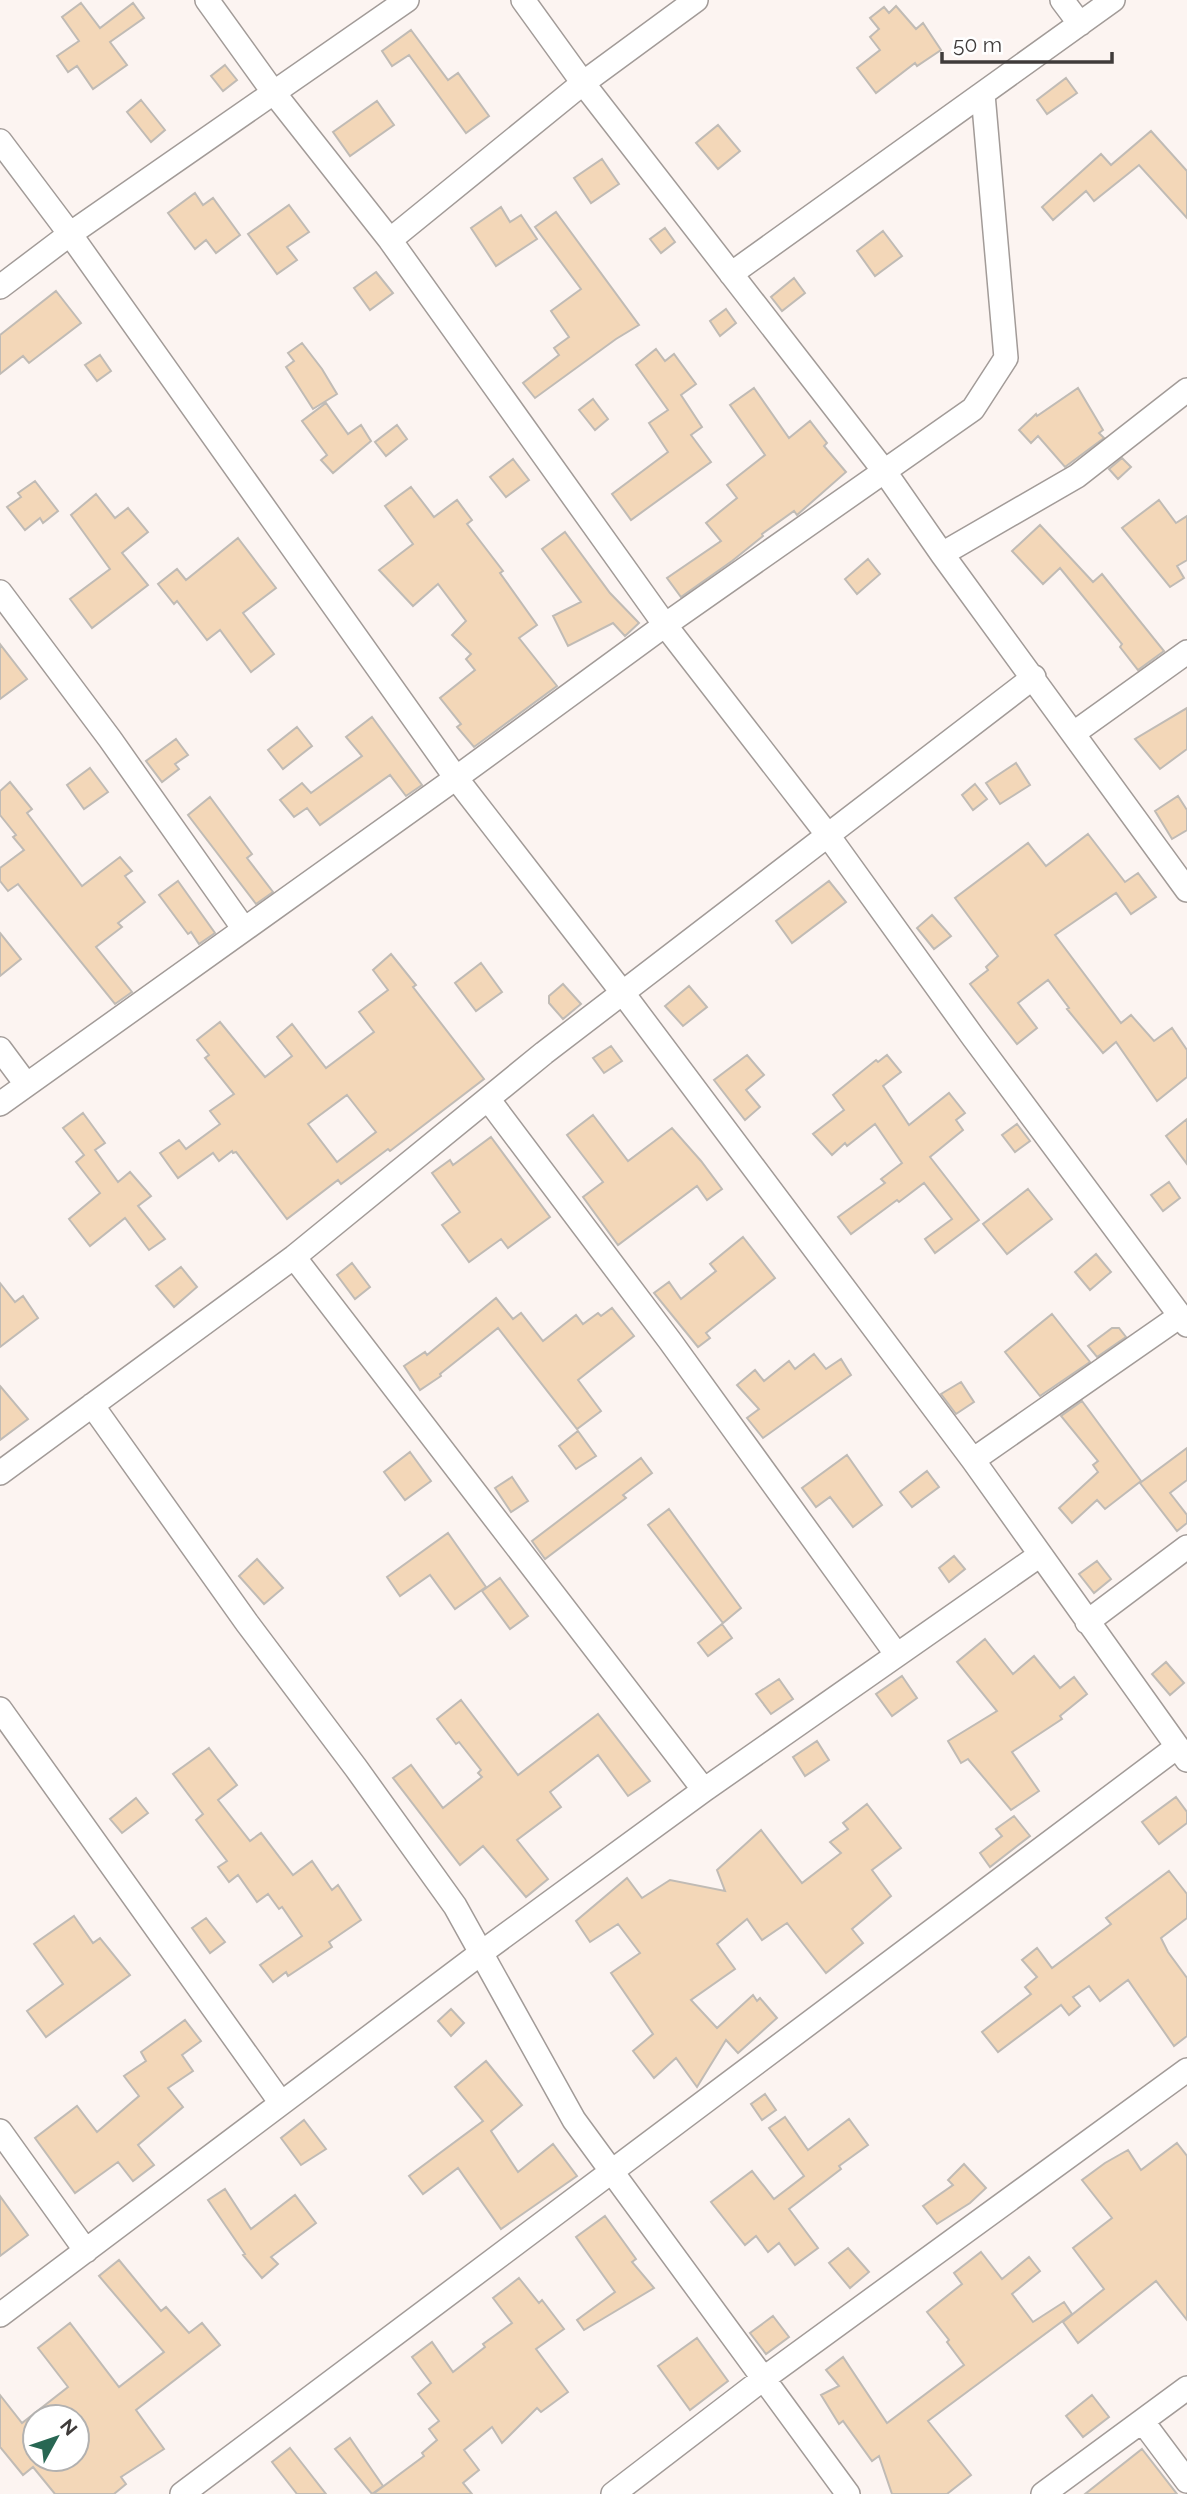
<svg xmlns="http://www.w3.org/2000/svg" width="1187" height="2494" font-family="Raleway,sans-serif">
	<rect width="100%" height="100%" fill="#fcf4f1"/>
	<path fill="#f3d7b8" stroke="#c0bbb5" stroke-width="2" fill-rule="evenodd" d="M81,3L100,28L133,3L144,18L110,42L127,65L93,89L77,66L68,72L57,56L79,41L62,17Z
		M896,6L916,29L923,23L941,50L917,66L915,63L876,93L857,68L880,50L870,37L879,29L870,18L884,7L889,13Z
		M411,30L448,80L458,73L489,116L466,133L409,55L392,66L382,51Z
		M225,65L237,80L223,91L211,76Z
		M1066,78L1077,93L1047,114L1037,100Z
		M141,100L165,130L151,142L127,112Z
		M377,101L394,125L350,156L333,132Z
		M718,125L740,151L718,169L696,143Z
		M1151,131L1187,171V218L1139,165L1094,201L1086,191L1053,220L1042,207L1101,154L1111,165Z
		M602,159L619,184L591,203L574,178Z
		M195,193L203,205L213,198L240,235L216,253L206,240L195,249L168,213Z
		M289,205L309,232L287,247L297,260L277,274L248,234Z
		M501,207L510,222L521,215L537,239L496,266L471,228Z
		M556,212L639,325L616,339L535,398L523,383L559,355L554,348L569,337L551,311L581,289L535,227Z
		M665,228L675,242L661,253L650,239Z
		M883,231L902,256L875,276L857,251Z
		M376,272L393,293L370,310L354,288Z
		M794,278L805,293L782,311L771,297Z
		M56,291L81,323L29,363L23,356L0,374V335Z
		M726,309L736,323L720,336L710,321Z
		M302,343L322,369L337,394L313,409L286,367L294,361L288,353Z
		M656,349L665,361L674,354L696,384L681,395L702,427L691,435L711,462L631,520L612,494L668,452L649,423L668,410L636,365Z
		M100,355L111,371L97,381L85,365Z
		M754,388L789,438L810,421L827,443L824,446L846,472L797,515L794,511L762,534L763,536L732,561L681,597L667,578L721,541L706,523L737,498L727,485L765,455L730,405Z
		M1078,388L1103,430L1099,433L1104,438L1065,467L1038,436L1031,443L1019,430L1036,414L1037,416Z
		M593,399L608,419L595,430L579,410Z
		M326,403L348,434L361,425L371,441L333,473L321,460L327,455L302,421Z
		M397,425L407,439L386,456L375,442Z
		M1122,458L1131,467L1118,479L1109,469Z
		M513,459L529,480L506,497L490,477Z
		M35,481L58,511L43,523L40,518L25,530L7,507L21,497L18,493Z
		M411,487L434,517L457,500L472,520L467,524L503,571L500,573L537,625L519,638L557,686L474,747L457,727L461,724L440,698L475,670L466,659L471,654L452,635L466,621L438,584L413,606L379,570L413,544L385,506Z
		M96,494L115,518L128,508L148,532L122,553L148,585L92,628L70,599L110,569L71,515Z
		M1159,500L1176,523L1187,516V560L1177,566L1184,578L1170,587L1122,528Z
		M1040,525L1093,582L1102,574L1164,651L1138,670L1120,647L1122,644L1060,568L1043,584L1012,551Z
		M565,532L610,593L639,623L625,636L613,623L568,646L553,616L581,602L542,549Z
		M238,538L276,588L243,613L274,654L251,672L220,630L207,640L177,601L174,604L158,584L177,569L186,580Z
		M868,559L880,574L857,594L845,579Z
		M0,644L27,679L0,699Z
		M1187,708V749L1160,769L1135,739Z
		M372,717L422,785L406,796L390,775L320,825L307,808L294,817L280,800L302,783L311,793L362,756L346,737Z
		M297,727L312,746L283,769L268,750Z
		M176,739L188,755L175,764L179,769L162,782L146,761Z
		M1016,763L1030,785L1000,804L986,783Z
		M90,768L108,792L84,809L67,785Z
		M10,782L32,809L27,813L82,886L120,857L132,871L125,876L145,902L118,923L122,927L96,947L132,992L115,1004L18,884L8,891L0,881V868L24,850L13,837L16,835L0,815V791Z
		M975,784L987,799L973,810L962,795Z
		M1178,796L1187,810V830L1172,839L1155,811Z
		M210,797L252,854L247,858L273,892L256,904L188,815Z
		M1088,834L1125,882L1138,873L1156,897L1131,914L1116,893L1055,935L1121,1023L1131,1015L1154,1041L1172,1028L1187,1050V1077L1157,1101L1116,1042L1103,1053L1067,1009L1069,1008L1048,980L1018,1003L1037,1028L1017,1044L970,984L988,970L986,967L998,956L955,898L1028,843L1046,866Z
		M178,881L215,933L199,944L191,932L188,934L159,895Z
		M829,881L846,902L792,943L776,921Z
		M932,915L951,936L934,949L917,928Z
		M0,933L21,959L0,976Z
		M391,954L416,985L413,987L484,1079L390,1151L388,1149L341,1184L338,1180L287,1219L236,1152L233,1153L232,1151L219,1161L213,1153L178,1178L160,1153L179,1140L186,1149L220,1124L210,1111L234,1094L205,1058L209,1055L197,1040L220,1022L265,1077L292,1056L277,1037L292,1024L326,1068L374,1032L359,1012L388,990L373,970ZM347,1095L376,1132L337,1162L308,1124Z
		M481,963L502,992L476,1011L455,983Z
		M563,984L581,1004L563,1019L549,1003V996Z
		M689,986L707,1007L683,1026L665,1006Z
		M611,1046L622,1061L604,1073L593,1058Z
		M747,1055L764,1075L746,1090L760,1107L745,1120L714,1080Z
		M887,1055L901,1072L883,1086L909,1125L949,1093L965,1113L956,1120L963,1130L930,1157L979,1220L935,1253L925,1239L952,1219L924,1183L899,1202L897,1200L851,1234L838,1217L885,1183L881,1179L902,1163L875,1124L847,1146L845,1143L832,1155L813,1134L844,1110L833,1095L876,1060L878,1062Z
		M83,1113L105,1143L95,1150L118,1182L130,1172L151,1196L138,1206L165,1239L149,1250L125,1218L90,1246L69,1219L100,1193L76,1162L84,1155L63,1128Z
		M593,1115L628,1161L672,1128L701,1161L722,1189L707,1200L697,1186L618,1245L583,1197L603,1182L567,1135Z
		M1187,1119V1164L1166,1136Z
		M1017,1124L1030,1141L1015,1152L1002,1135Z
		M491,1137L550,1217L508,1248L501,1239L469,1262L442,1225L460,1212L432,1173L450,1160L453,1165Z
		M1169,1182L1180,1198L1163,1211L1151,1195Z
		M1028,1189L1052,1219L1007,1254L983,1224Z
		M743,1237L775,1278L706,1333L710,1338L698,1347L654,1293L669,1282L681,1299L716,1271L710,1264Z
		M1096,1254L1111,1272L1090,1290L1075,1272Z
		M352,1263L370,1287L355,1299L337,1275Z
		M181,1267L197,1287L174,1307L156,1286Z
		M0,1283L15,1302L23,1296L38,1318L0,1347Z
		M496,1298L513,1319L521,1313L543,1341L576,1315L583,1324L598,1313L601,1316L612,1308L634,1336L578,1380L601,1411L577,1429L498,1328L440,1374L441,1376L420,1390L404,1366L425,1352L427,1355Z
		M1052,1314L1090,1362L1040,1396L1005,1352Z
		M1112,1328H1119L1126,1337L1097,1357L1088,1346Z
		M814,1354L826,1369L841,1359L851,1375L763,1438L747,1418L759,1409L737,1385L755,1370L764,1381L789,1361L795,1369Z
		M961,1382L974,1402L956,1414L941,1394Z
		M0,1386L28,1419L0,1440Z
		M1082,1401L1141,1481L1105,1509L1097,1500L1072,1523L1059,1508L1098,1472L1093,1465L1098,1461L1061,1416Z
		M578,1431L596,1456L576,1469L559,1446Z
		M1187,1448V1480L1170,1493L1187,1515V1523L1177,1531L1140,1483Z
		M410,1452L431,1481L405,1500L384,1472Z
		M847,1455L882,1505L853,1527L830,1497L816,1507L802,1488Z
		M641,1458L652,1473L623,1495L626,1498L545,1559L532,1541Z
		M927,1471L939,1487L912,1507L900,1492Z
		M512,1477L528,1501L511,1512L495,1488Z
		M669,1509L741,1608L723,1623L648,1525Z
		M448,1533L486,1587L455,1609L430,1575L400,1596L387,1577Z
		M954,1556L965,1569L949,1582L939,1568Z
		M257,1559L283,1588L264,1604L239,1576Z
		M1097,1561L1111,1579L1094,1593L1079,1574Z
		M500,1578L528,1616L510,1629L482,1591Z
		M722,1624L732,1638L708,1656L698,1643Z
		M985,1639L1013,1674L1034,1656L1060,1688L1074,1677L1087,1694L1060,1716L1062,1719L1012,1752L1039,1791L1011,1810L968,1759L961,1763L948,1741L997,1711L957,1662Z
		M1166,1662L1184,1683L1170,1695L1152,1674Z
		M902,1676L917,1698L892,1716L876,1694Z
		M779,1679L793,1699L771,1714L756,1694Z
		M461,1700L518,1775L598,1714L650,1781L628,1796L598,1755L550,1792L561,1807L517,1840L548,1879L526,1897L483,1846L460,1865L393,1778L411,1765L443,1808L482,1777L478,1773L481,1770L459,1742L456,1744L437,1719Z
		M817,1741L829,1760L805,1776L793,1757Z
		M209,1748L237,1785L218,1800L250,1841L261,1833L293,1875L312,1861L332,1890L338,1885L361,1920L329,1942L332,1947L288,1976L286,1972L273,1982L260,1965L302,1936L282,1907L279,1909L268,1894L257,1902L238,1875L229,1882L218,1867L227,1861L196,1820L203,1814L173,1774Z
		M1176,1797L1187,1812V1823L1159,1844L1142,1822Z
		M136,1798L148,1813L122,1833L110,1819Z
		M867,1804L901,1848L872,1870L891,1896L852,1929L863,1943L826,1973L787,1923L762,1940L747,1919L717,1944L735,1969L691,2000L717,2028L753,1995L757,2001L760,1998L777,2018L738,2053L726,2040L697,2087L676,2058L654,2078L633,2051L653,2034L611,1973L640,1953L618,1924L590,1942L576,1921L627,1878L642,1898L670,1880L725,1891L717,1870L761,1830L802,1883L841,1853L830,1842L848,1829L843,1823Z
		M1014,1816L1030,1836L990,1867L980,1853L1002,1836L996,1829Z
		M1169,1871L1187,1894V1918L1161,1938L1168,1952L1187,1978V2036L1174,2046L1128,1980L1100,2001L1089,1986L1073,1997L1080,2006L1069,2015L1061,2005L998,2052L982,2032L1031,1994L1025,1987L1037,1977L1022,1960L1037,1948L1052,1968L1111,1924L1106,1918Z
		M74,1916L93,1943L100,1938L130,1975L46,2037L27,2011L63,1984L34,1944Z
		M206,1918L225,1942L210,1953L192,1928Z
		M451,2009L464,2023L451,2036L438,2021Z
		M185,2020L201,2041L182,2055L193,2071L168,2088L183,2107L138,2145L154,2165L133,2181L118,2162L75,2193L35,2138L77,2106L97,2132L139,2096L124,2076L146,2061L141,2052Z
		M486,2061L522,2105L491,2131L518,2172L553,2144L577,2176L501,2229L458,2168L423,2194L409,2176L483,2121L455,2087Z
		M765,2094L776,2110L762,2120L751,2104Z
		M785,2117L808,2150L849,2119L868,2145L839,2166L841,2169L789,2209L818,2248L795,2265L779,2243L768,2252L756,2236L745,2245L711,2202L752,2171L774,2199L804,2176L769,2128Z
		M304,2120L326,2149L301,2165L281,2138Z
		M1177,2143L1187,2156V2320L1156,2281L1078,2343L1063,2322L1104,2289L1073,2248L1112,2218L1082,2180L1105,2163L1128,2150L1141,2170Z
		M964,2164L986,2188L970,2203L937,2224L923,2206L953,2185L948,2180Z
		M225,2189L251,2229L295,2195L316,2223L271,2257L278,2264L262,2278L243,2255L245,2254L208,2200Z
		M0,2196L28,2235L0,2256Z
		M605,2216L636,2259L632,2262L654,2288L584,2330L577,2320L615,2292L576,2237Z
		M848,2248L869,2272L850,2288L829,2263Z
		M981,2252L1002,2279L1029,2257L1040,2271L1012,2294L1033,2322L1064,2302L1072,2314L928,2421L971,2475L947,2494H892L879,2456L872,2461L843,2421L839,2424L821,2395L839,2386L826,2370L843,2357L887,2423L964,2365L947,2342L949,2340L927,2312L962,2284L954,2273Z
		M119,2260L161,2311L166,2307L189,2333L202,2323L220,2345L136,2410L164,2449L121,2477L126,2484L114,2494H55L33,2467L23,2475L0,2447V2395L22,2423L68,2387L38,2348L70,2323L119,2387L164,2352L99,2276ZM35,2417H77V2432L86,2443L77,2450V2459H35Z
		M519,2278L539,2303L542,2300L564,2329L536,2349L568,2392L541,2412L537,2408L502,2443L492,2427L464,2450L479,2470L463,2483L472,2494H373L424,2456L422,2453L437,2440L429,2429L439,2421L418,2394L431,2383L412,2357L432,2342L453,2372L485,2347L483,2344L512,2323L493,2298Z
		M773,2316L789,2337L766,2354L750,2333Z
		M697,2338L728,2381L690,2410L658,2366Z
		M1092,2395L1109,2417L1083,2437L1066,2416Z
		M350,2438L383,2486L372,2494L335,2449Z
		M290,2448L326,2494H297L272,2462Z
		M1142,2449L1177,2494H1085Z"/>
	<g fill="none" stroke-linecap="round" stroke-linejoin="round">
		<defs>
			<path id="minor" d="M207,0L274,93L390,240L665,625L827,834L973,1037L1187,1325
				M523,0L583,83L885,472L942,554L1187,890
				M1062,0L1080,24
				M0,141L70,234L456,778L622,992L973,1460L1187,1760
				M390,240L583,83L696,0
				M731,274L1113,0
				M0,287L70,234L407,0
				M942,554L1077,476L1187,390
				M0,592L110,739L244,929
				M1074,733L1187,652
				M0,1049L26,1084
				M488,1099L670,1341L897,1655
				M0,1104L456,778L665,625L973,409L1006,358L983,94
				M294,1257L704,1790
				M92,1405L247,1623L356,1768L455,1906L574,2120L848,2494
				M973,1460L1180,1316
				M0,1473L294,1257L544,1053L1034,677
				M1087,1622L1187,1547
				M0,1709L281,2103
				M0,2131L86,2251
				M0,2315L481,1953L704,1790L1040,1555
				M1143,2422L1187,2481
				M182,2494L1177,1747
				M613,2494L763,2379L1187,2070
				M1043,2494L1187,2388"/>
		</defs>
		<use href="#minor" stroke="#a29b98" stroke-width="26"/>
		<use href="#minor" stroke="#fff" stroke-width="23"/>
	</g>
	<g transform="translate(56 2438) rotate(50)"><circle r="33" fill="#ffffff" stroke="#b2b1b0" stroke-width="2"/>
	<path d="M0-5L12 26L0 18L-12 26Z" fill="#286753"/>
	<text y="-10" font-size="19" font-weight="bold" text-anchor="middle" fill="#3f3b3a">N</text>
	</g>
	<path d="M942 52v10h170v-10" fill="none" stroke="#3f3b3a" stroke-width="3.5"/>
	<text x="953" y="52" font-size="21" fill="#3f3b3a" stroke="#ffffff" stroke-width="5" paint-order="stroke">50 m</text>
</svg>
